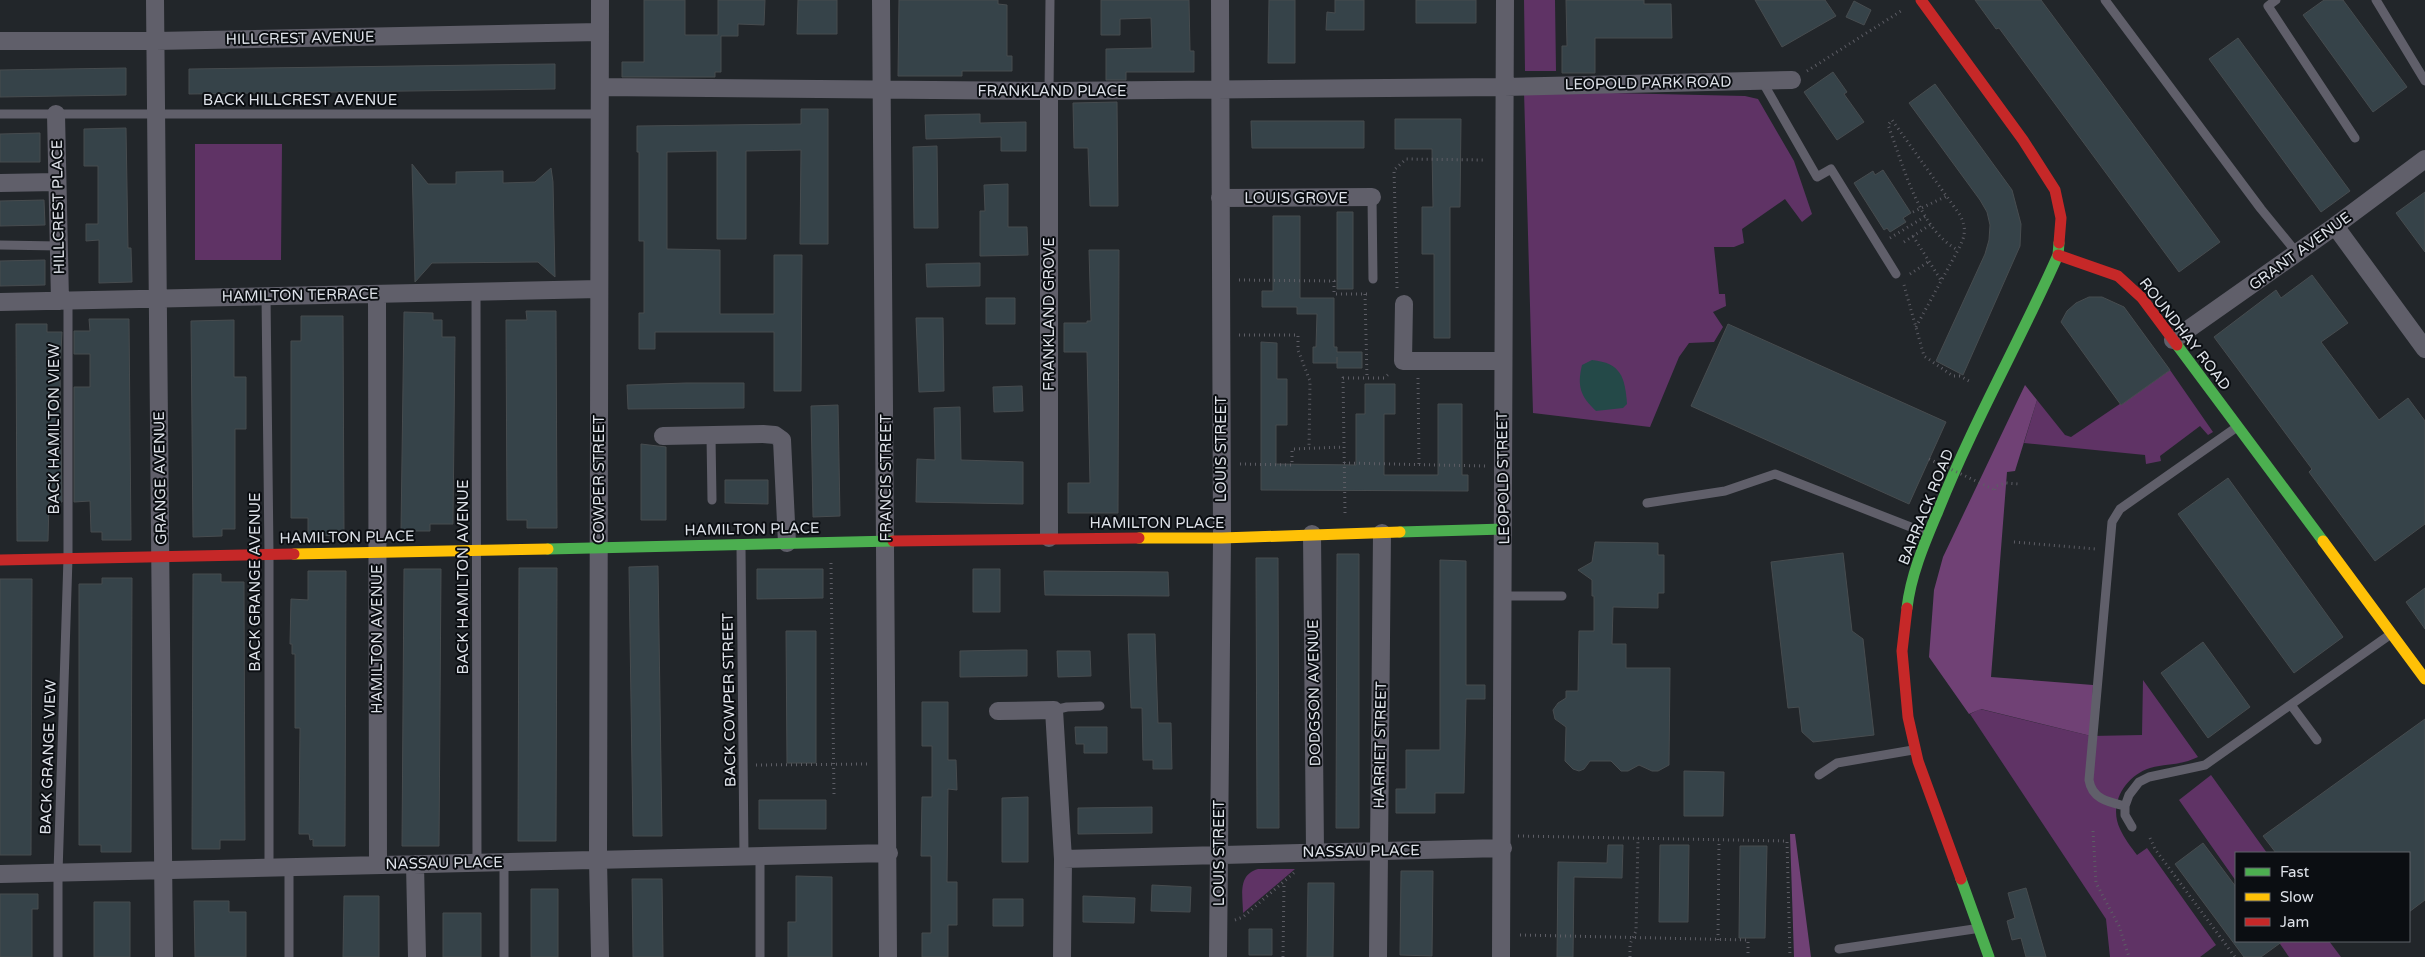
<svg xmlns="http://www.w3.org/2000/svg" width="2425" height="957" font-family="'Varela Round',sans-serif">
	<rect width="100%" height="100%" fill="#22262a"/>
	<path fill="#5f3365" d="M1524,0H1555L1556,71H1525Z
		M1524,91L1745,96L1758,99L1794,161L1812,214L1802,222L1785,199L1742,229L1744,243L1734,247H1714L1719,294H1725L1726,306L1713,312L1723,327L1714,342L1689,343L1679,357L1650,427L1533,413Z
		M195,144H282L281,260H195Z
		M2170,370L2213,432L2208,435L2200,426L2160,456L2161,461L2146,464L2145,455L2024,443L2037,400L2065,435L2071,437Z
		M2143,680L2198,757C2179,766 2168,763 2150,768C2125,776 2108,804 2120,829C2124,838 2131,847 2137,855L2147,848L2216,945L2200,957H2110L2106,919L1970,714L1980,709L2091,736L2142,735Z
		M2211,775L2267,853H2236V881L2179,800Z
		M1258,869H1295L1243,913C1243,896 1237,875 1258,869Z
		M2278,941H2329L2341,957H2289Z"/>
	<path fill="#704175" d="M2025,385L2037,400L2015,471L2007,472L1991,677L2093,685L2091,736L1981,709L1969,714L1929,657L1934,590L1943,557Z
		M1790,834H1795L1811,957H1794Z"/>
	<path fill="#244948" d="M1592,360C1621,363 1625,377 1627,404L1623,408L1596,411C1580,396 1577,386 1582,365Z"/>
	<path fill="#364349" stroke="#474c4f" d="M644,0H685V35H718V0H765L764,25L738,24V36H721V72H715V77H622V62H644Z
		M798,0H837V34H797Z
		M899,0H998V4L1007,5V56H1012V71H962V76H898Z
		M1101,0H1189L1190,51H1194V72H1126V80H1106V49L1152,48L1151,18L1120,19V35H1101Z
		M1269,0H1295V63H1268Z
		M1335,0H1364V30H1326L1327,12L1335,13Z
		M1416,0H1476V23H1416Z
		M1566,0H1644V4H1671L1672,38H1595V73H1562V46H1567Z
		M1755,0H1825L1836,16L1782,47Z
		M1975,0H2041L2220,242L2179,272L1999,28L1996,29Z
		M2324,0H2343L2407,87L2373,112L2303,15Z
		M1854,1L1871,10L1864,25L1846,17Z
		M2238,38L2350,191L2321,212L2209,59Z
		M555,64V89L189,94V69Z
		M126,68V95L0,97V70Z
		M1833,72L1847,92L1844,94L1864,122L1837,140L1804,92Z
		M1935,84L2012,190L2021,224L2020,246L1963,375L1936,361L1985,254L1989,240L1990,225L1987,212L1980,200L1909,103Z
		M1117,102L1118,206H1090L1088,148H1074L1073,103Z
		M801,109H828V244H800L801,150L746,151V239H717V151L667,152V249L720,250V314H774V255H802L801,391H774V332H655V349H639V313H644V241H639V152H637V126L801,124Z
		M980,114V123L1026,122V151H1001V137L926,139L925,115Z
		M1395,119H1461L1460,207H1450V338H1434V254H1422V207H1433L1432,149H1395Z
		M1251,121H1364V148H1252Z
		M126,128L128,248H131L132,282L99,283V240L86,241V224H98V166H84V129Z
		M40,133V162H0V134Z
		M937,146L938,228H914L913,147Z
		M412,164L428,184H456V172L503,171V183L535,182L551,168L553,182L555,277L538,262L432,263L415,282Z
		M1883,170L1911,213L1903,218L1906,222L1890,232L1887,228L1884,230L1854,183L1873,171L1875,175Z
		M1008,184V227H1027L1028,255L980,256V211H985L984,185Z
		M2425,192V252L2396,213Z
		M44,200L45,225L0,226V201Z
		M1337,212H1353V289H1337Z
		M1273,216H1300V298H1334V347H1337V352H1362V368H1337V357V363H1313V347H1316L1317,314H1297V307H1262V291H1273Z
		M1089,250H1119L1118,513H1068V483H1090L1087,352H1064V323H1087V321H1091Z
		M45,260V285L0,286V261Z
		M980,263V286L927,287L926,264Z
		M2312,275L2348,323L2321,342L2379,420L2408,398L2425,421V524L2375,561L2309,472L2312,469L2214,337L2276,290L2281,298Z
		M2089,297H2102L2124,307L2170,370L2121,405L2061,322L2067,311L2076,303Z
		M986,298H1015V324H986Z
		M526,311H556L557,528H527V520H507L506,320H527Z
		M404,312L433,313V320H442V337H455L453,524H430V531H401Z
		M301,316H343L344,535L308,536V518H291V341H301Z
		M916,318H943L944,391L919,392Z
		M89,319H129L131,540H102V532H91L90,501L74,502V387H90V354H74V331H90Z
		M234,320V377H246V429H235V529H222V536L193,537L191,321Z
		M16,324H47V332H62L60,371L62,502H49L48,541H17Z
		M1728,324L1946,422L1909,504L1691,406Z
		M1261,342L1277,343V379H1287V425H1276V464L1356,465V414H1365V384H1395V414H1384V475H1438V404H1462V475H1468V491L1261,490Z
		M686,383H744V408L628,409L627,385Z
		M1022,386L1023,411L994,412L993,387Z
		M838,405L840,516L813,517L811,406Z
		M960,407L961,460L1023,462V504L916,502L917,459L935,460L934,408Z
		M641,444L666,447V520H641Z
		M2228,478L2343,637L2294,673L2178,514Z
		M725,480H768V504L725,503Z
		M1595,542L1658,543V555H1664V593H1658V608L1613,607L1612,644H1626V668H1670L1669,765L1658,771H1652L1639,765L1628,771H1621L1611,761H1590L1584,769L1579,771L1573,769L1565,761L1566,727L1555,719L1553,710L1558,703L1566,698V691H1578L1579,631H1594V596H1592V580L1578,570L1592,562Z
		M1843,553L1852,631L1863,639L1874,735L1813,742L1802,732L1799,707L1788,708L1771,562Z
		M1337,554H1359V828H1336Z
		M1256,558H1278L1279,828H1257Z
		M1440,560L1466,561V685H1485V699H1466L1464,793H1435V813H1396V789H1406V750H1440Z
		M658,566L662,836H633L629,567Z
		M519,568H557L556,841H518Z
		M404,569H441L439,846H402Z
		M757,569H823V598L757,599Z
		M973,569H1000V612H973Z
		M308,571H346L345,846H313V839L310,840L309,834H299L300,728H295V654H292V644H290L291,599L308,600Z
		M1044,571L1168,572L1169,596L1045,595Z
		M193,574H221V582H244L245,840H220V849H192Z
		M102,578H132L131,852H101V845H79V584H102Z
		M0,579H32L31,855H0Z
		M2425,588V629L2406,602Z
		M786,631H816V763H787Z
		M1128,634H1155L1158,723H1171L1172,769H1153V760H1143L1142,708H1131Z
		M2203,642L2250,707L2208,738L2161,673Z
		M1012,650H1027V676L960,677V651Z
		M1057,651H1090L1091,676L1058,677Z
		M922,702H948V760H956L957,790L948,789L947,882H957V925H948V957H922V933H931V856H921L922,797H932V746H922Z
		M2425,719V900L2409,912V853H2276L2263,836Z
		M1075,727H1107V753H1084V744H1076Z
		M1684,771L1724,772L1723,816H1684Z
		M1028,797V862H1002V798Z
		M759,800H826V829H759Z
		M1152,807V833L1078,834V808Z
		M2203,843L2236,887V941H2283L2261,957H2244L2175,864Z
		M1608,845H1623L1622,878L1574,877L1573,957H1557L1558,862L1607,863Z
		M1660,845H1689L1688,922H1659Z
		M1740,846H1767L1765,938H1739Z
		M1401,871H1433L1432,956L1400,955Z
		M796,876L832,877V957H788V922H796Z
		M632,879H662L663,957H633Z
		M1308,883H1334L1333,957H1307Z
		M1152,885L1191,887L1190,912L1151,911Z
		M2026,888L2046,957H2026L2021,938L2012,940L2007,921L2015,918L2008,893Z
		M531,889H558V957H531Z
		M0,894H38V909H32V957H0Z
		M344,896H379V957H343Z
		M1083,896L1135,898L1134,923L1083,922Z
		M993,899H1023V926H993Z
		M194,901H229V912H246V957H195Z
		M94,902H130V957H94Z
		M443,913H481V957H443Z
		M1249,929H1272V955H1249Z"/>
	<g fill="none" stroke-linecap="round" stroke-linejoin="round">
		<path stroke="#5d5d65" stroke-width="3" stroke-dasharray="1 4" stroke-linecap="butt" d="M1807,71L1901,11
			M1913,212L1947,196
			M1913,236L1942,282
			M1890,238L1926,216
			M1904,242L1930,225
			M1910,274L1928,262
			M1239,280L1334,281V294H1371
			M1904,285L1924,356L1953,376H1960L1969,381
			M1397,288L1394,170L1406,159L1486,160
			M1365,294L1367,378
			M1916,327L1958,250C1965,237 1967,229 1960,215L1892,120L1888,125C1903,164 1919,230 1958,250
			M1239,335H1298V350L1310,381L1309,448
			M1418,378L1419,465
			M1344,463L1485,466
			M1240,464L1292,465V449L1344,447
			M1995,490L1996,486L2006,483L2019,484
			M1345,513L1343,378H1384L1390,373
			M2014,542L2096,549
			M831,563L834,795
			M756,765L870,764
			M2093,831L2096,883L2119,926L2129,957
			M1518,836L1787,841L1790,957
			M2150,838L2155,849L2235,957
			M1235,920L1243,917L1296,871
			M1520,935L1748,940V957
			M1718,940L1719,840
			M1283,957L1284,883
			M1630,957V944L1636,931L1638,838"/>
		<path stroke="#605f6a" stroke-width="9" d="M2105,0L2261,209L2297,253
			M2276,0L2268,6L2355,138
			M2376,0L2425,81
			M1762,81L1817,177L1831,169L1896,274
			M1049,91L1050,0
			M0,114H599
			M1372,197L1373,279
			M0,245L59,246
			M476,292L477,863
			M266,296L269,554V867
			M711,436L712,500
			M1647,503L1725,491L1775,474L1926,533
			M741,547L744,856
			M1504,596H1562
			M2291,705L2317,740
			M1054,710L1067,707L1100,706
			M1819,775L1837,763L1913,750
			M2125,806C2108,802 2092,799 2089,780L2112,522L2120,509L2237,427
			M2132,827L2125,815V806L2129,795L2139,782L2149,777L2205,765L2391,634
			M760,856V957
			M504,862V957
			M289,867V957
			M1839,949L1974,929
			M58,957V873L68,558V300"/>
		<path stroke="#605f6a" stroke-width="18" d="M155,0L164,957
			M600,0L598,860L600,957
			M881,0L888,957
			M0,41H156L600,32
			M600,87L1049,91L1504,87L1792,80
			M56,114L60,301
			M0,183L57,182
			M1220,198L1372,197
			M2335,226L2425,349
			M377,294L378,865
			M0,302L599,289
			M1404,304L1403,361H1502
			M2173,340L2335,226L2425,159
			M663,436L763,434L775,435L782,440L787,543
			M1312,534L1315,851
			M1049,538V91
			M998,711L1054,710L1063,859L1062,957
			M1063,859L1503,848
			M415,864L417,957
			M0,874L889,853
			M1218,957L1222,538L1220,0
			M1378,957L1382,533
			M1501,957L1505,0"/>
		<path stroke="#4caf50" stroke-width="11" d="M2177,345L2323,541
			M1400,532L1504,529
			M548,549L893,541
			M1907,608C1911,574 1925,542 1938,511C1973,423 2020,341 2058,255L2059,243
			M1961,879L1989,957"/>
		<path stroke="#ffc107" stroke-width="11" d="M1139,538H1222L1400,532
			M2323,541L2425,679
			M294,554L548,549"/>
		<path stroke="#c62828" stroke-width="11" d="M1921,0L2023,140L2055,190L2061,218L2059,243
			M2058,255L2118,276L2142,298L2177,345
			M893,541L1139,538
			M0,560L294,554
			M1907,608L1902,651L1908,717L1918,761L1961,879"/>
		<path stroke="#5d5d65" stroke-width="3" stroke-dasharray="1 4" stroke-linecap="butt" d="M1929,459L1995,490"/>
	</g>
	<g text-anchor="middle" stroke-width="4" stroke-linejoin="round" paint-order="stroke">
		<g font-size="15" fill="#dee2e9" stroke="#0b0e12">
			<text transform="translate(300 38) rotate(-1)" y="5">HILLCREST AVENUE</text>
			<text transform="translate(1648 83) rotate(-1)" y="5">LEOPOLD PARK ROAD</text>
			<text x="1052" y="96">FRANKLAND PLACE</text>
			<text x="300" y="105">BACK HILLCREST AVENUE</text>
			<text x="1296" y="203">LOUIS GROVE</text>
			<text transform="translate(58 207) rotate(-91)" y="5">HILLCREST PLACE</text>
			<text transform="translate(2300 251) rotate(-36)" y="5">GRANT AVENUE</text>
			<text transform="translate(300 295) rotate(-1)" y="5">HAMILTON TERRACE</text>
			<text transform="translate(1049 314) rotate(-90)" y="5">FRANKLAND GROVE</text>
			<text transform="translate(2185 334) rotate(52)" y="5">ROUNDHAY ROAD</text>
			<text transform="translate(54 429) rotate(-90)" y="5">BACK HAMILTON VIEW</text>
			<text transform="translate(1221 449) rotate(-90)" y="5">LOUIS STREET</text>
			<text transform="translate(160 478) rotate(-91)" y="5">GRANGE AVENUE</text>
			<text transform="translate(886 478) rotate(-90)" y="5">FRANCIS STREET</text>
			<text transform="translate(1503 478) rotate(-91)" y="5">LEOPOLD STREET</text>
			<text transform="translate(599 479) rotate(-90)" y="5">COWPER STREET</text>
			<text transform="translate(1926 507) rotate(-68)" y="5">BARRACK ROAD</text>
			<text x="1157" y="528">HAMILTON PLACE</text>
			<text transform="translate(752 529) rotate(-1)" y="5">HAMILTON PLACE</text>
			<text transform="translate(347 537) rotate(-1)" y="5">HAMILTON PLACE</text>
			<text transform="translate(463 577) rotate(-90)" y="5">BACK HAMILTON AVENUE</text>
			<text transform="translate(255 582) rotate(-90)" y="5">BACK GRANGE AVENUE</text>
			<text transform="translate(377 639) rotate(-90)" y="5">HAMILTON AVENUE</text>
			<text transform="translate(1314 693) rotate(-91)" y="5">DODGSON AVENUE</text>
			<text transform="translate(729 700) rotate(-91)" y="5">BACK COWPER STREET</text>
			<text transform="translate(1380 745) rotate(-89)" y="5">HARRIET STREET</text>
			<text transform="translate(48 757) rotate(-88)" y="5">BACK GRANGE VIEW</text>
			<text transform="translate(1361 851) rotate(-1)" y="5">NASSAU PLACE</text>
			<text transform="translate(1219 853) rotate(-90)" y="5">LOUIS STREET</text>
			<text transform="translate(444 863) rotate(-1)" y="5">NASSAU PLACE</text>
		</g>
	</g>
	<rect x="2235" y="852" width="175" height="90" fill="#0b0e12" stroke="#5f6368"/>
	<rect x="2245" y="868" width="25" height="8" fill="#4caf50" stroke="#5f6368"/>
	<text x="2280" y="877" font-size="15" fill="#dee2e9">Fast</text>
	<rect x="2245" y="893" width="25" height="8" fill="#ffc107" stroke="#5f6368"/>
	<text x="2280" y="902" font-size="15" fill="#dee2e9">Slow</text>
	<rect x="2245" y="918" width="25" height="8" fill="#c62828" stroke="#5f6368"/>
	<text x="2280" y="927" font-size="15" fill="#dee2e9">Jam</text>
</svg>
